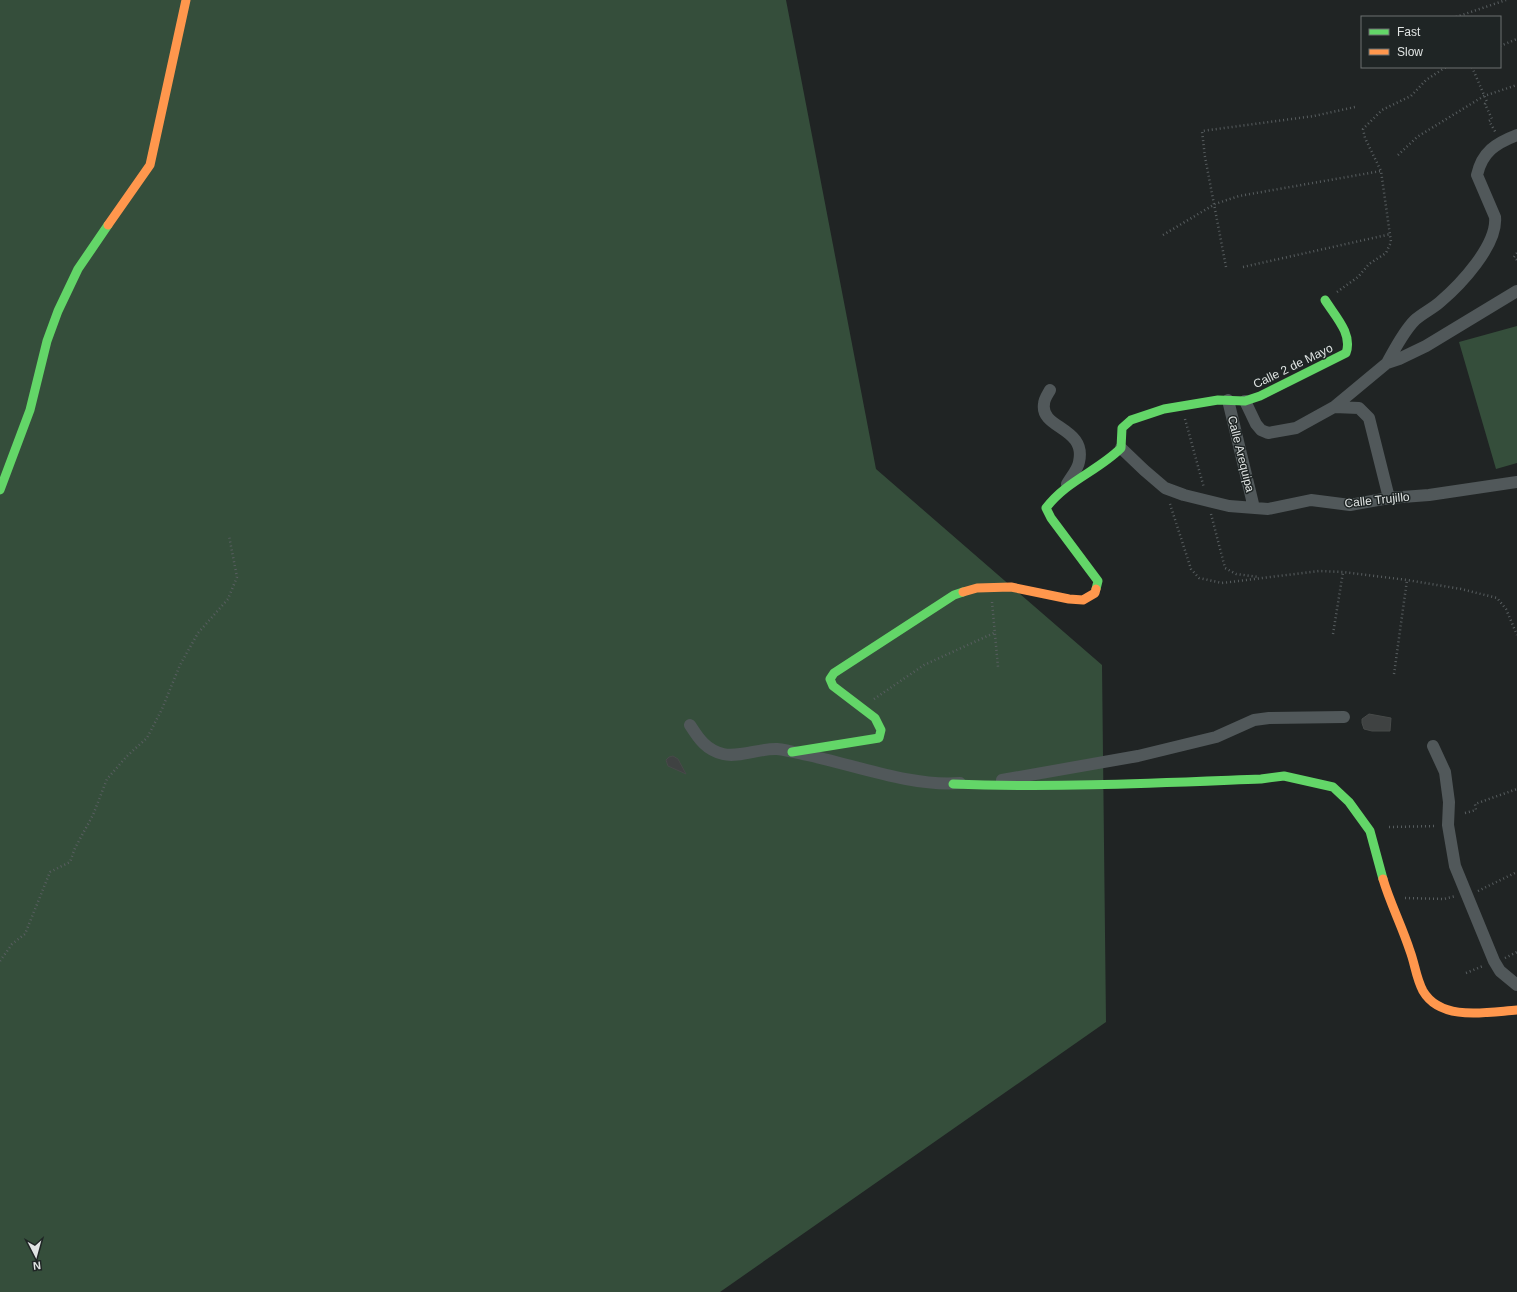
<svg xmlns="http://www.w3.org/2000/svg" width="1517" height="1292" font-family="Arial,sans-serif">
	<rect width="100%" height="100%" fill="#202424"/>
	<path fill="#354e3b" d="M0,0H786L876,469L1102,665L1106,1022L720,1292H0Z
		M1517,326V463L1496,469L1459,342Z"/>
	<path fill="#3f4242" stroke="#474a49" d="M1369,714L1391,718L1390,731H1372L1364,729L1362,723V719Z
		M673,756L678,759L686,774L668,766L666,760L669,757Z"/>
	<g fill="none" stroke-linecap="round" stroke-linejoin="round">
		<path stroke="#585e60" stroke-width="2.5" stroke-dasharray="1 3" stroke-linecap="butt" d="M1456,17L1506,0
			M1500,46L1517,39
			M1472,67L1487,102L1485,104L1492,119L1489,121L1496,133
			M1398,155L1417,137L1484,96L1517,85
			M1163,235L1215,204L1239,196L1381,171
			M1517,253L1514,257L1517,260
			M1226,267L1205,157L1202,131L1314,116L1355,107
			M1243,267L1391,234
			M1337,292L1358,277L1369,264L1386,253L1391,242L1381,171L1365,138L1363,129L1382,110L1411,96L1426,80L1446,67
			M1185,419L1204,488
			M1170,504L1191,569L1199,578L1222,583L1319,571L1343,572L1407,580L1461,589L1497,598L1506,609L1517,635
			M1211,514L1225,568L1236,574L1259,577
			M992,602L998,667
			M1333,634L1343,572
			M1394,674L1407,580
			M874,699L924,665L994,633
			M1465,813L1476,810L1475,804L1517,789
			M1389,827L1437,826
			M1478,891L1517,872
			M1405,898L1444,899L1456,896
			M1505,958L1517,952
			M0,961L12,944L25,934L50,872L70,862L75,848L93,815L107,779L127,756L147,738L162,709L180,665L198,633L228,599L237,577L229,536
			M1466,973L1483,966"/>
		<path stroke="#51585a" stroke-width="12" d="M1387,363C1395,349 1403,332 1415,320C1423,313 1432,309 1440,302C1460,285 1498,245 1495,217L1477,175C1482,152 1496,143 1517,135
			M1050,390C1048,394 1044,399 1044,404C1040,429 1087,427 1079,462C1078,469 1071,477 1067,484
			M1228,400L1254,508
			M1245,401L1256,424L1261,430L1268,433L1296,428L1334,407L1387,363L1399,359L1426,346L1517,291
			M1334,407L1359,408L1369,418L1389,498
			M1121,448L1144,470L1165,488L1184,495L1229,506L1268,509L1311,500L1350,505L1389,498L1429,495L1517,482
			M690,725C699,739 706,750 723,754C738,758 761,748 777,749C787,750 798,753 807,755C855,765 912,787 960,783
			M1433,746L1445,772L1449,802L1448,825L1455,866L1494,961L1500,971L1517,985
			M1002,780L1138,756L1216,737L1254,720L1269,718L1344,717"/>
		<path stroke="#63d668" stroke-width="9" d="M0,490L30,410L47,341L58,311L78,269L108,225
			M1096,589L1098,581L1051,518L1046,508C1066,481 1098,471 1121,448L1122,428L1131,420L1164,409L1218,400L1245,401L1260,396L1346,353C1353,334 1335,316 1325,300
			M792,752L879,738L881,730L875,718L833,686L830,679L834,673L954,595L963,592
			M953,784C1056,788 1158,783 1261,779L1284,776L1333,787L1349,802L1370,831L1383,879"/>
		<path stroke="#ff974d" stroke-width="9" d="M108,225L150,165L186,0
			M963,592L977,588L1011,587L1069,599L1083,600L1095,593L1096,589
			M1383,879C1390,903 1402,926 1410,951C1415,964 1416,978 1423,991C1441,1022 1488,1012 1517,1010"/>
	</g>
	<g text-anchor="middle" stroke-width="3" stroke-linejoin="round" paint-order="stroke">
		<g font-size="12" fill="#e0e4e3" stroke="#1f2525">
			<text transform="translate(1293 366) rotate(-26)" y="4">Calle 2 de Mayo</text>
			<text transform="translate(1241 454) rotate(76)" y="4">Calle Arequipa</text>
			<text transform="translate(1377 500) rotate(-6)" y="4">Calle Trujillo</text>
		</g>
	</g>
	<rect x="1361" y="16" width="140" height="52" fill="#1f2525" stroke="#6c7171"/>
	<rect x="1369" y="29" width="20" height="6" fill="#63d668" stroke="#6c7171"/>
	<text x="1397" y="36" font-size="12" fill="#e0e4e3">Fast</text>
	<rect x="1369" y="49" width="20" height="6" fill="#ff974d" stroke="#6c7171"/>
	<text x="1397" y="56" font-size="12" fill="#e0e4e3">Slow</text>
	<g transform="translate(36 1256) rotate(174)" stroke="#1f2525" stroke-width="3" paint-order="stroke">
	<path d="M0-3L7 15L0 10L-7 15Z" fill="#e0e4e3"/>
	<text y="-6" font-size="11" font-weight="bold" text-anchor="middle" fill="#e0e4e3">N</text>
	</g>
</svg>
